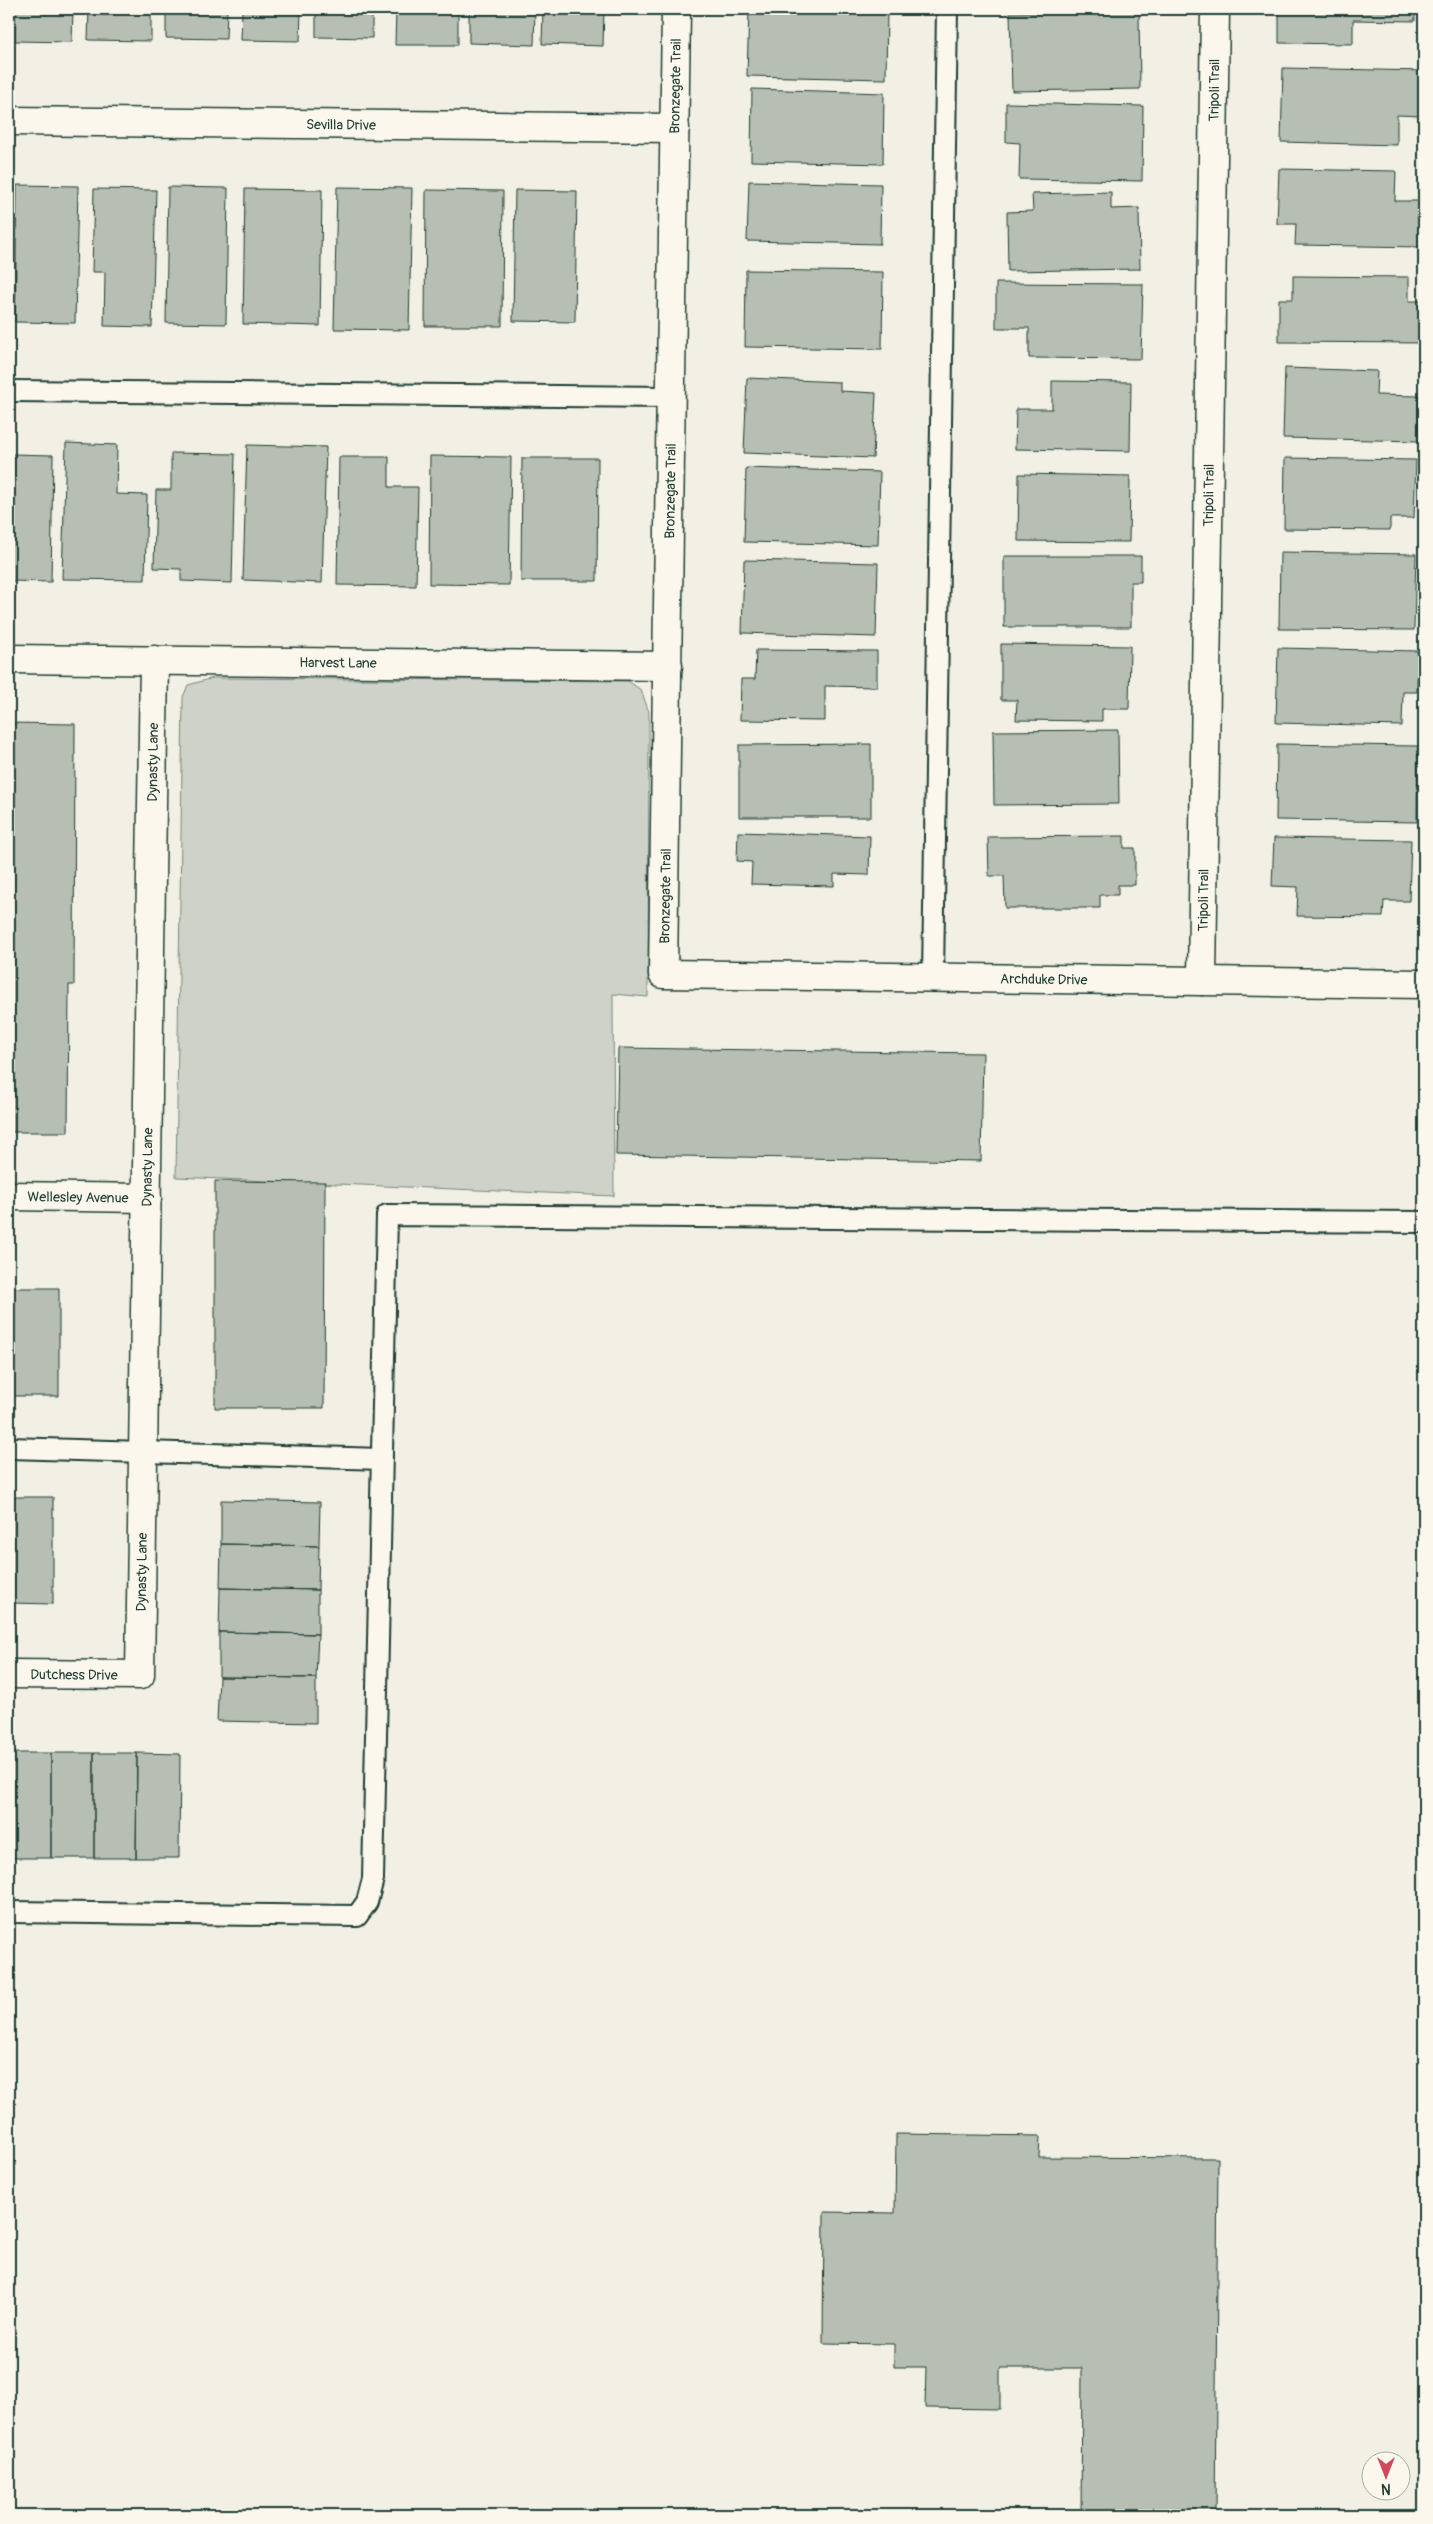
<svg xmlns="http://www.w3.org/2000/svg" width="1433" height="2524" font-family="Pangolin,sans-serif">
	<rect width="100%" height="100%" fill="#f2f0e5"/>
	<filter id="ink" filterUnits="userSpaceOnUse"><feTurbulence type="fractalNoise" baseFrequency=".02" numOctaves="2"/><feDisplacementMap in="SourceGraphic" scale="10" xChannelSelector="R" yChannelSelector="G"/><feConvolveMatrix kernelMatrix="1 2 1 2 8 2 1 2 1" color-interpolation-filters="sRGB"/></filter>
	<g filter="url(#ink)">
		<path fill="#cfd2c8" stroke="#77887e" d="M213,678L628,681L641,690L649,712L648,997L613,994L614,1196L176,1177L183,697L188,685Z"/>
		<path fill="#b7beb3" stroke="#1f3d34" d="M15,9H73L72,42L15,41Z
			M89,9H151V41L88,40Z
			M166,9H227L226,39L166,38Z
			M242,9H301L300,41L241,40Z
			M316,9H372V38L316,37Z
			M396,9H458V45H395Z
			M469,9H535L534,45L469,43Z
			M543,9H604L603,46L542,44Z
			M749,9H887L886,79L747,76Z
			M1279,9H1415V21L1353,20V44L1279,43Z
			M1139,11L1140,89L1012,91L1010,13Z
			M1283,68L1424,71V116L1397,115V145L1281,142Z
			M752,89L884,93L883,164L751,161Z
			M1006,103L1143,106L1142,181L1019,179L1020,143L1006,142Z
			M1279,169L1396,171L1395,201H1424V247L1295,245L1296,224H1277Z
			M749,181L881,184L880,244L747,241Z
			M17,185L78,186L75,323L15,322Z
			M168,187L228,188L226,324L166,323Z
			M337,187L412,188L409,330L334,329Z
			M94,189L156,190L152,327L104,326L105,272H92Z
			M245,189L322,190L320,326L243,324Z
			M426,190L503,191L502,326H425Z
			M515,190L577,191L575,322L513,321Z
			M1111,192V209L1139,208L1140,269L1008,271L1007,212L1033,211L1032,194Z
			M746,270L883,272L882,349L745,347Z
			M1293,276L1409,277V301H1424V343L1279,342V299H1293Z
			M996,283L1143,284L1141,359L1029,358V328H996Z
			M1285,368L1377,371L1376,395L1419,396L1418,441L1283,438Z
			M747,378L840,382V391L876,393L873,458L744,453Z
			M1052,381L1131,382L1130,451L1015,449L1016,409H1052Z
			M66,443L117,445L116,494L147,495L145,580L62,579Z
			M247,445L326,447L322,583L243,580Z
			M171,453L235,454L232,583L181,581V569L154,568L156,490H171Z
			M10,454L53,455L51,582L9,581Z
			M430,456L511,457L509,585L429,584Z
			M339,457H389V487H418L416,586L337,585Z
			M522,458H598L597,581H521Z
			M1285,458L1416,460L1414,518H1390V530L1284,529Z
			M746,468L880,472L878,545L744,542Z
			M1019,474L1130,476L1129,542L1018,541Z
			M1280,552L1416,554L1414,630L1279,629Z
			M1004,556H1141V582H1131V627H1004Z
			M744,560L878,563L876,637L742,633Z
			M1001,644L1130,646L1129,709H1102V721L1016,720L1017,700H1001Z
			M1278,648L1418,651L1417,692H1403L1402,726L1276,723Z
			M756,650L877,651V687L825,686V721L740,720L741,679H755Z
			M9,723L75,724L74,985H69L68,1132H9Z
			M1118,730L1119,804L994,805L993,731Z
			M871,744V817H739V745Z
			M1277,744L1418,746L1417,822L1276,820Z
			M738,832L870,836L869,875L834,874V886L751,884L752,862L737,861Z
			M1124,836V848H1135V885H1118V895H1100V908H1005L1004,876H989L988,837Z
			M1274,838L1411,840L1409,901H1384L1383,917L1297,916L1298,887L1272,886Z
			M618,1048L983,1053L981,1161L616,1155Z
			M215,1181L325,1182L324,1408H215Z
			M9,1288H59V1396H9Z
			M9,1497H53V1604L9,1603Z
			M221,1500L320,1502L319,1546L221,1544Z
			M221,1544L319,1546L318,1590L220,1588Z
			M220,1588L318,1590V1634L219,1632Z
			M219,1632L318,1634L316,1678L219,1677Z
			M219,1677L316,1678V1723L217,1721Z
			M9,1753H51V1858H9Z
			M51,1753H94V1858H51Z
			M94,1753H137L136,1858H94Z
			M137,1753L180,1754L179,1858H136Z
			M896,2134L1040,2136L1039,2157L1218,2158L1215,2515H1081L1082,2368H1000V2409L925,2408L926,2367H894V2344L823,2343L824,2212L895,2213Z"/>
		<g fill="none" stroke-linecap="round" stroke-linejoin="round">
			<defs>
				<path id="service" d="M9,391L671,397
					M933,977L947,9
					M9,1448L382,1459
					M9,1912L357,1916L367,1902L373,1879L387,1215L1424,1222"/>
				<g id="minor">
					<path id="s1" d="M676,9L663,974L1424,984"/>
					<path id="s2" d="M9,121L675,128"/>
					<path id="s3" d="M9,659L668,666"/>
					<path id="s4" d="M1202,981L1215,9"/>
					<path id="s5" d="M9,1196L147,1198"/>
					<path id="s6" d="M9,1674L140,1675L154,660"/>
				</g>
			</defs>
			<use href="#service" stroke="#1f3d34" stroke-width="24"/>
			<use href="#minor" stroke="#1f3d34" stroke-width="31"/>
			<use href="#service" stroke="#fbf7ec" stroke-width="20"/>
			<use href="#minor" stroke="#fbf7ec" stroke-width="28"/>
		</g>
	</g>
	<g text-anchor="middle" stroke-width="4" stroke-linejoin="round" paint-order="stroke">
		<g font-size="14" fill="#1f3d34" stroke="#fbf7ec">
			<text transform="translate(675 86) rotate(-89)" y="5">Bronzegate Trail</text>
			<text dy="5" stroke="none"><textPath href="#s4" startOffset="891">Tripoli Trail</textPath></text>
			<text dy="5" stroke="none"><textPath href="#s2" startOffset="332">Sevilla Drive</textPath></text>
			<text transform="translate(670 491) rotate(-89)" y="5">Bronzegate Trail</text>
			<text dy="5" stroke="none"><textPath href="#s4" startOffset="486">Tripoli Trail</textPath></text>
			<text dy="5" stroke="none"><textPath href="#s3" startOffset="329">Harvest Lane</textPath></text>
			<text dy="5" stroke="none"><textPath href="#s6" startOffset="1044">Dynasty Lane</textPath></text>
			<text transform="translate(665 896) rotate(-89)" y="5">Bronzegate Trail</text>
			<text dy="5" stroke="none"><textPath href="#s4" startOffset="81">Tripoli Trail</textPath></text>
			<text dy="5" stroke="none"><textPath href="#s1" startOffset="1346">Archduke Drive</textPath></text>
			<text dy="5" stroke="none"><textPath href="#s6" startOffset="639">Dynasty Lane</textPath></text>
			<text dy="5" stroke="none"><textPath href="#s5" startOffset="69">Wellesley Avenue</textPath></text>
			<text dy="5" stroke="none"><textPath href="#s6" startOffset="234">Dynasty Lane</textPath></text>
			<text dy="5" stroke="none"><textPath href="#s6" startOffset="65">Dutchess Drive</textPath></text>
		</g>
	</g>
	<rect width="1433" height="2524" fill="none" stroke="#fbf7ec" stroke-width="30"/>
	<rect x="15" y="15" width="1403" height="2494" fill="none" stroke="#1f3d34" stroke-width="2" filter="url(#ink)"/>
	<g transform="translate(1386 2476) rotate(180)"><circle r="24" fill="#fbf7ec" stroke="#a3ada2"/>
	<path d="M0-4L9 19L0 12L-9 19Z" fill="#d1495b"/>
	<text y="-8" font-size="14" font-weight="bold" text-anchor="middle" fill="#1f3d34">N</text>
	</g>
</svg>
